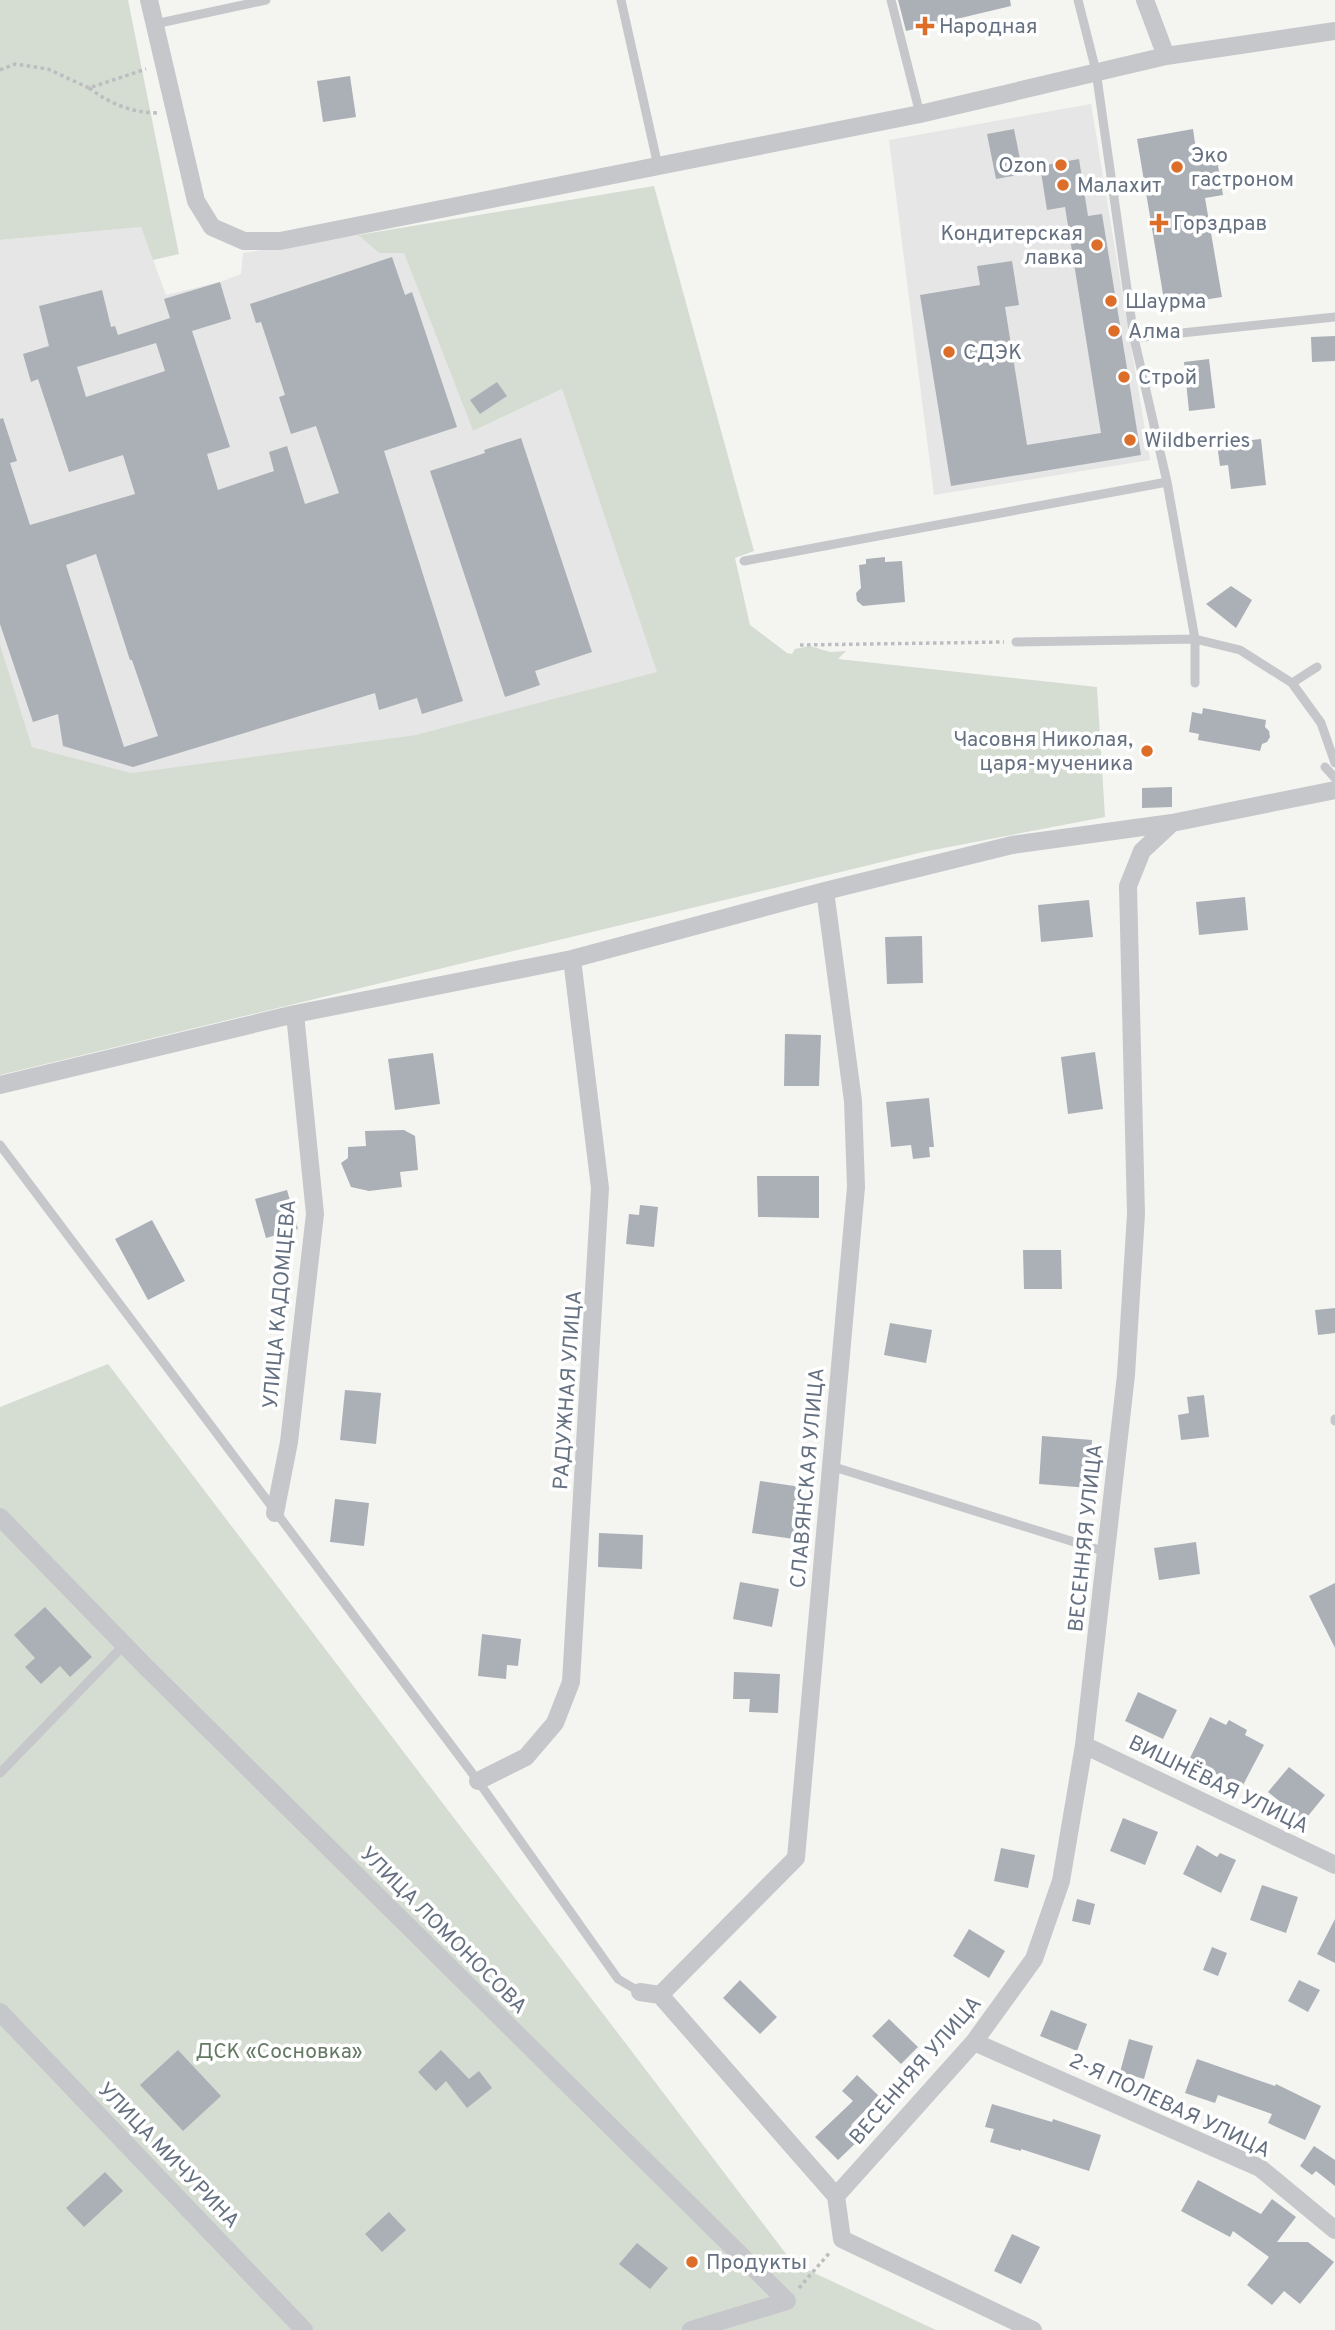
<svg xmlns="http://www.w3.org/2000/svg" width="1335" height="2330" font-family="Overpass,sans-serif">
	<rect width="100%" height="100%" fill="#f4f5f1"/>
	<path fill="#e5e6e5" d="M1091,104L1150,460L934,495L889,140Z
		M141,227L166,295L220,282L241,274L243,253L358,235L379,253H404L473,431L562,389L658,672L415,735L131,773L32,747L0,644V240Z"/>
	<path fill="#d5dcd2" d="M0,0H128L179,254L153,260L141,227L0,240Z
		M654,186L754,551L735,558L750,625L787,653L792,654L795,649L810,646L830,652L846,651L838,659L1097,687L1105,817L923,852L0,1075V644L32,747L131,773L415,735L657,672L562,389L473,431L404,253H379L358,235Z
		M108,1364L793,2263L936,2330H0V1407Z"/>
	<path fill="#abb0b7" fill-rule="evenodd" d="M898,0H1010L1011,6L906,31Z
		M350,76L356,117L323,122L317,81Z
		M1014,129L1023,174L996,179L987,134Z
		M1193,129L1197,157L1216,154L1223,195L1205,198L1222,297L1165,306L1137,139Z
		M1079,159L1088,216L1102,214L1141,455L951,486L920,295L980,285L977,266L1012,261L1019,305L1005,307L1027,445L1101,433L1065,207L1047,210L1040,166Z
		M392,257L405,295L412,292L457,427L384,451L463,701L422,714L417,698L379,710L375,693L133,767L63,746L58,714L33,722L0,624V419L3,418L17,461L10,463L30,525L135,494L123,455L69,472L38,379L31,382L23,354L49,346L39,306L102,290L111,327L115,326L118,335L170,318L164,299L220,282L231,319L192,331L230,447L207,454L218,490L274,471L269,452L287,446L305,504L339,493L316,426L291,434L279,397L285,395L261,322L256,323L250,304ZM156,343L165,371L86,397L77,367ZM96,554L130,660H132L158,736L124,747L66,565Z
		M1335,336V361L1312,362L1311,337Z
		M1209,359L1215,408L1189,411L1184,362Z
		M497,382L507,396L480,414L470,400Z
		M521,438L592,652L535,671L540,685L505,697L430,471L485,453L484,450Z
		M1261,439L1266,485L1231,489L1228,465L1220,466L1217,444Z
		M885,557V562L902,561L905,602L863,606L857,601L856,593L861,588L859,565L866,564V559Z
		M1231,586L1252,600L1236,628L1206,604Z
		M1203,708L1266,720L1265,727L1269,731L1270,737L1267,742L1262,744L1260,751L1198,740L1199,734L1189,732L1192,712L1202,714Z
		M1172,787V807L1142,808V788Z
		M1245,897L1248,930L1199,935L1196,902Z
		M1089,900L1093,937L1041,942L1038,905Z
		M922,936L923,983L887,984L885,937Z
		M785,1034L821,1035L819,1086H784Z
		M1095,1052L1103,1109L1068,1114L1061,1057Z
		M433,1053L440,1104L395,1110L388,1059Z
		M929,1098L934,1147H929L930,1157L913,1159L911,1145L891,1147L886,1102Z
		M404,1130L415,1136L418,1170L400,1172L402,1187L369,1191L351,1187L341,1163L348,1158V1147L366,1146L365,1131Z
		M757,1176H819V1218L758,1217Z
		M287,1190L298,1229L266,1238L255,1199Z
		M640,1205L658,1207L654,1247L626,1244L629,1214L639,1215Z
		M152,1220L185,1281L148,1300L115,1239Z
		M1023,1250H1061L1062,1289H1024Z
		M1335,1308V1333L1318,1335L1315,1310Z
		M890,1323L932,1330L926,1363L884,1355Z
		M345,1390L381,1393L376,1444L340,1440Z
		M1204,1395L1209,1437L1181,1440L1178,1415L1189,1413L1187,1397Z
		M1042,1436L1092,1440L1089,1488L1039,1484Z
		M760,1481L801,1487L794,1539L752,1533Z
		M335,1499L369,1503L364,1546L330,1542Z
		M599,1533L643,1535L642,1569L598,1567Z
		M1196,1542L1200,1574L1159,1580L1154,1548Z
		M740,1582L779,1589L772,1627L733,1619Z
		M1335,1583V1648L1309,1596Z
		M45,1607L92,1657L70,1677L60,1666L41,1684L25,1667L35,1658L14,1635Z
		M482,1634L521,1639L518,1666L507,1665L506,1679L478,1676Z
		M734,1672L780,1674L778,1713L749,1712L750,1699H733Z
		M1138,1692L1177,1710L1163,1739L1125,1721Z
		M1210,1717L1226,1725L1229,1720L1247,1730L1245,1735L1264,1745L1242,1787L1189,1760Z
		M1289,1767L1325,1795L1304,1821L1268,1792Z
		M1123,1818L1158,1832L1145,1865L1110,1851Z
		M1197,1845L1217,1857L1220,1853L1236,1860L1221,1893L1183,1874Z
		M1001,1848L1035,1855L1028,1888L994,1881Z
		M1262,1885L1298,1897L1286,1933L1250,1920Z
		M1077,1899L1095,1904L1090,1925L1072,1921Z
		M1335,1919V1963L1317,1954Z
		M969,1929L1005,1951L989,1978L953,1956Z
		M1212,1947L1227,1953L1218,1976L1203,1970Z
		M740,1980L777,2017L760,2034L723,1998Z
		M1299,1980L1320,1990L1308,2012L1288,2001Z
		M1051,2010L1087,2024L1077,2051L1040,2036Z
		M889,2019L918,2047L901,2064L872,2036Z
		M1129,2039L1153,2046L1144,2079L1120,2072Z
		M178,2050L221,2096L183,2131L140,2085Z
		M441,2050L469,2079L479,2071L492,2088L467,2108L446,2081L436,2091L418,2072Z
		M1197,2059L1275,2086L1276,2084L1321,2106L1305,2140L1268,2123L1272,2114L1218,2095L1215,2103L1185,2093Z
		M857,2075L879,2096L851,2125L862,2137L838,2160L815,2137L853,2101L842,2091Z
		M992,2104L1052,2122L1053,2119L1101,2135L1089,2171L1021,2149V2151L990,2142L994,2129L985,2127Z
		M1314,2146L1335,2160V2186L1316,2171L1312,2175L1300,2166Z
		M105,2172L123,2191L84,2227L66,2208Z
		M1198,2180L1261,2214L1272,2199L1296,2217L1277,2242H1308L1334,2262L1300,2304L1284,2291L1272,2305L1247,2285L1269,2257L1233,2231L1230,2237L1181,2211Z
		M389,2212L406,2230L382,2252L365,2234Z
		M1012,2234L1040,2247L1021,2284L994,2271Z
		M637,2243L668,2268L650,2289L619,2264Z"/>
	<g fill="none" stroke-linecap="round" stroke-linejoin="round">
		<path stroke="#bcbdc0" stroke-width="3.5" stroke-dasharray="3.5 3.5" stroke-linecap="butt" d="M0,70L15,64L48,69L89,88L146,69
			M89,88C111,104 130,112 157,113
			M800,645L1004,642
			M799,2288L831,2251"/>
		<path stroke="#c5c7cb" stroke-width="9" d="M621,0L658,166
			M891,0L920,114
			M1078,0L1096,71L1134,338L1167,482L1195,639L1240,650L1292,683L1321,723L1335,763
			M155,24L266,0
			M1134,338L1335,317
			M744,561L1167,482
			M1016,642L1195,639V683
			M1292,683L1317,667
			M1325,767L1335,778
			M0,1145L478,1781L618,1979L640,1992
			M1335,1419V1421
			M831,1466L1106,1552
			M0,1773L124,1645"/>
		<path stroke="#c5c7cb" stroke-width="18" d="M149,0L196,201L212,227L244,241H280L920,114L1166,56L1335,31
			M1145,0L1166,56
			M0,1085L295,1014L572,959L825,891L1012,845L1172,823L1335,790
			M275,1513L289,1442L315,1214L295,1014
			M0,1517L145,1666L787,2301L691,2330
			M1084,1745L1335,1865
			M478,1781L526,1757L555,1723L571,1682L600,1188L572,959
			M640,1992L660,1995L796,1858L856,1187L853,1101L825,891
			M660,1995L836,2196
			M0,2012L304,2330
			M974,2042L1260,2168L1335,2230
			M836,2196L974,2042L1034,1959L1061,1881L1084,1745L1126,1375L1136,1214L1128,886L1142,851L1172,823
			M836,2196L842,2239L1033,2330"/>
	</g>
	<g fill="#dc6e2a" stroke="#fff" stroke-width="2.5">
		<path d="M921.5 15.5h7v7h7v7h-7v7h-7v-7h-7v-7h7z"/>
		<circle cx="1061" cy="165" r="7"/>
		<circle cx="1177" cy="167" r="7"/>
		<circle cx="1063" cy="185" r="7"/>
		<path d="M1155.5 212.5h7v7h7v7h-7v7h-7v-7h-7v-7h7z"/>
		<circle cx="1097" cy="245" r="7"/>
		<circle cx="1111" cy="301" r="7"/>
		<circle cx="1114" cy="331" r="7"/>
		<circle cx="949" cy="352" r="7"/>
		<circle cx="1124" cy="377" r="7"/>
		<circle cx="1130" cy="440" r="7"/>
		<circle cx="1147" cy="751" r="7"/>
		<circle cx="692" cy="2262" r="7"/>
	</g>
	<g text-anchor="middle" stroke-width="7" stroke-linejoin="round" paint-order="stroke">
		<g font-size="21" fill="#657081" stroke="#fff" text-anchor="start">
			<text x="939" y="33">Народная</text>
			<text x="1191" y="162">Эко<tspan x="1191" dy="24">гастроном</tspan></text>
			<text x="1047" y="172" text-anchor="end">Ozon</text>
			<text x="1077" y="192">Малахит</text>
			<text x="1173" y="230">Горздрав</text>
			<text x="1083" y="240" text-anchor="end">Кондитерская<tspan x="1083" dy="24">лавка</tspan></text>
			<text x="1125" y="308">Шаурма</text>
			<text x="1128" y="338">Алма</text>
			<text x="963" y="359">СДЭК</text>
			<text x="1138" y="384">Строй</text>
			<text x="1144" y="447">Wildberries</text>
			<text x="1133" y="746" text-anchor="end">Часовня Николая,<tspan x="1133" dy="24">царя-мученика</tspan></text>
			<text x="706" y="2269">Продукты</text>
		</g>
		<g font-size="21" fill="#657081" stroke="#fff">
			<text transform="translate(279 1304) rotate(-85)" y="7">УЛИЦА КАДОМЦЕВА</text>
			<text transform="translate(567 1390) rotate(-86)" y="7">РАДУЖНАЯ УЛИЦА</text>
			<text transform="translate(807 1478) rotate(-85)" y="7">СЛАВЯНСКАЯ УЛИЦА</text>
			<text transform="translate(1085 1538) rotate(-84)" y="7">ВЕСЕННЯЯ УЛИЦА</text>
			<text transform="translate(1219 1784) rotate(26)" y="7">ВИШНЁВАЯ УЛИЦА</text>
			<text transform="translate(444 1930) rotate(45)" y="7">УЛИЦА ЛОМОНОСОВА</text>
			<text transform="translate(915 2070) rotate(-49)" y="7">ВЕСЕННЯЯ УЛИЦА</text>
			<text transform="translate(1170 2105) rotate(25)" y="7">2-Я ПОЛЕВАЯ УЛИЦА</text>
			<text transform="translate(169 2155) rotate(46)" y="7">УЛИЦА МИЧУРИНА</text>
		</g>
		<g font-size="21" fill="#647963" stroke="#fff">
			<text x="279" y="2058">ДСК «Сосновка»</text>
		</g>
	</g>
</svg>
